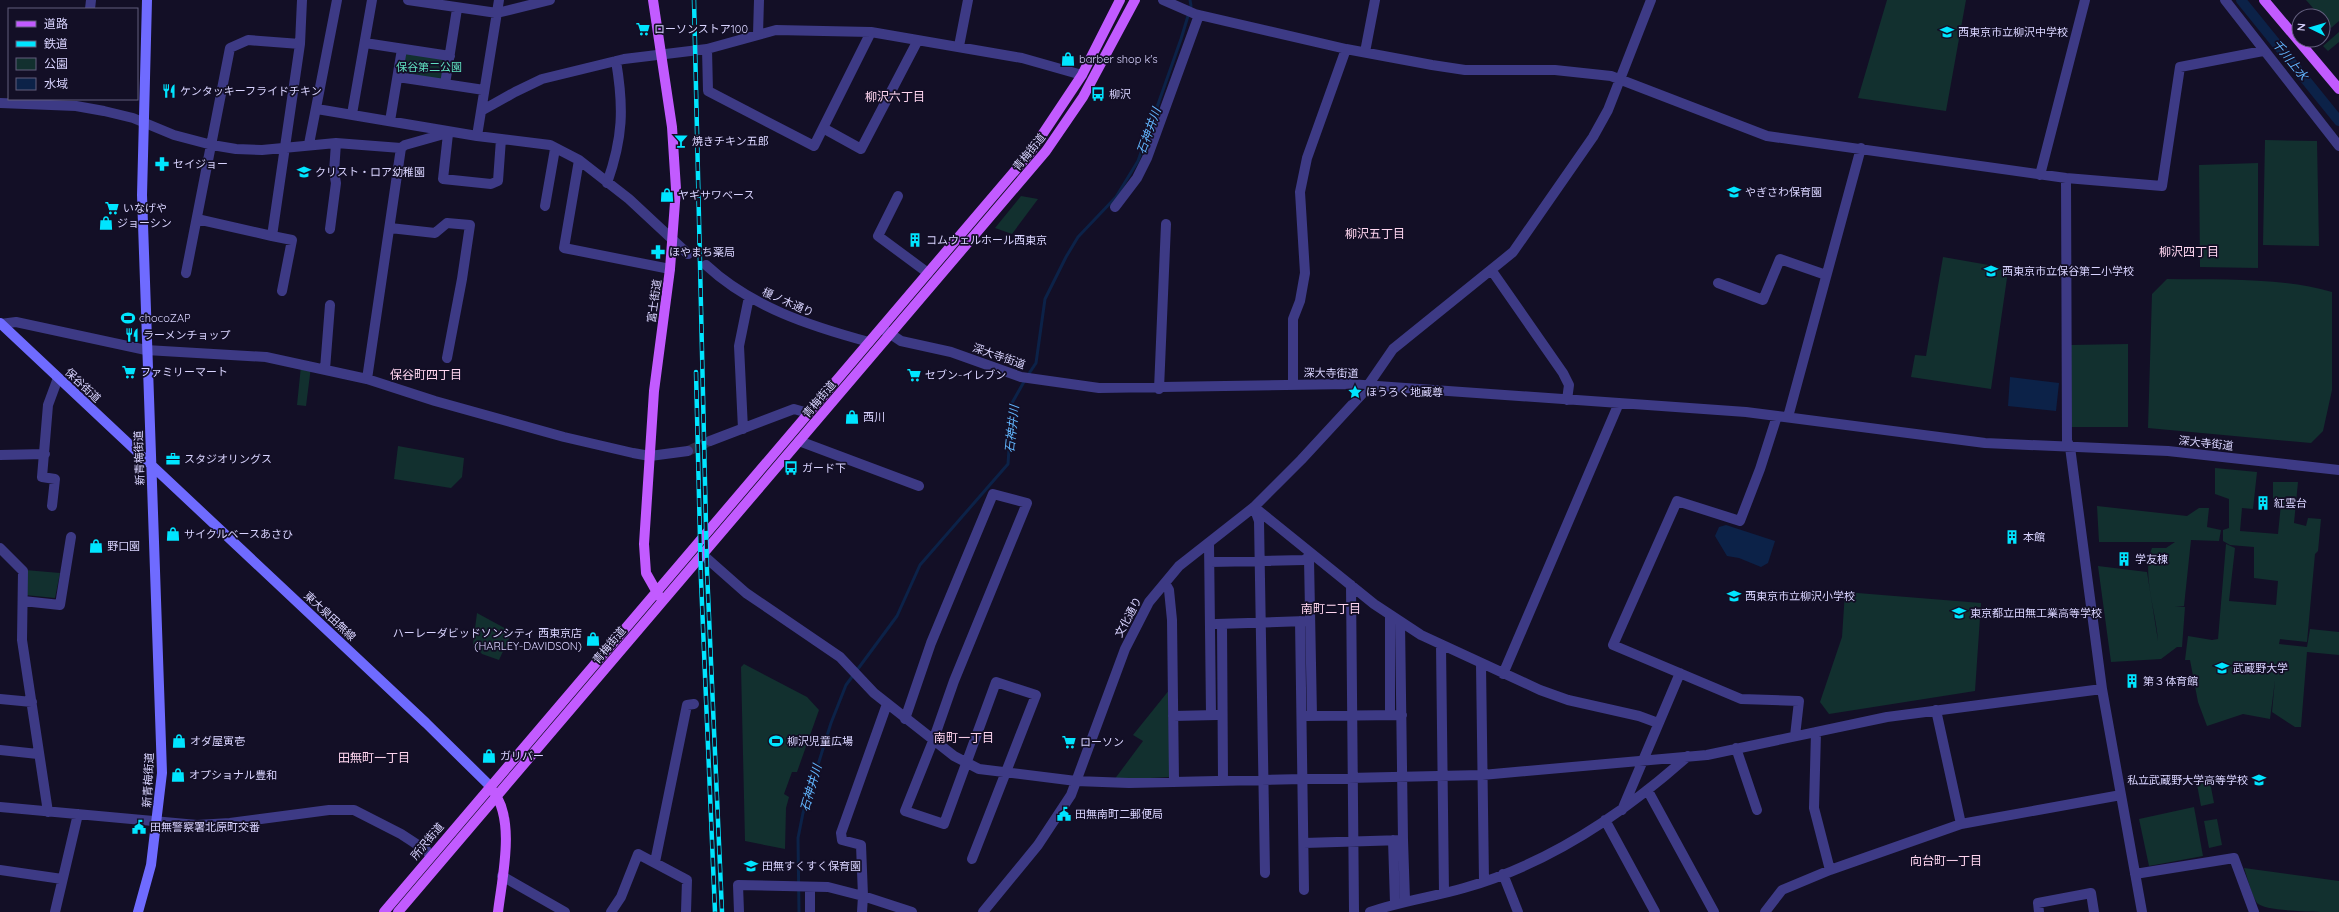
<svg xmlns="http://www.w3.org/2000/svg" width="2339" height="912" font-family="Quicksand,'Noto Sans JP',sans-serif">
	<rect width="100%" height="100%" fill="#130f26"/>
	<path fill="#12302f" d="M1887,0H1966L1946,111L1858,98Z
		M2306,0H2339V21L2331,28L2323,19V16H2320Z
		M2339,32V42L2328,51L2323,46Z
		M402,49L450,56L445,84L398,77Z
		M2265,140L2317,141L2319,246L2263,245Z
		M2258,163V268L2200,267L2199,165Z
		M1021,196L1038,199L1012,234L995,228Z
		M1943,257L2000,267L2007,278L1991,389L1911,377L1915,355L1926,356Z
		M2167,279C2222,280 2279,277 2332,292V390L2323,431L2311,443L2148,428L2152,294Z
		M2128,344V427H2071V345Z
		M301,366L311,367L306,406L297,405Z
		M398,446L464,458L462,477L451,488L394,479Z
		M2215,468L2257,472L2253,509L2242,508L2240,531L2278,534L2281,504L2273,502V482H2298L2294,523L2306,526L2308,518L2321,519L2318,551L2315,554L2307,642L2280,639L2279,644L2307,647L2310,629L2339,632V655L2307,652L2301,727H2295L2272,712L2275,680L2270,719L2243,714L2207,726L2198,702L2190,660H2185L2188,636L2212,640L2218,639L2226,544L2235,548L2229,601L2276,605L2278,581L2254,578V547L2230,545L2223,541V530L2229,528V499L2215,494Z
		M2097,506L2187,516L2199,508H2209L2207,527L2221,530L2219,541L2191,540L2184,606H2175L2185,607L2182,647H2177L2161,659L2111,662L2098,566L2147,572L2158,641C2157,615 2141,571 2152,548H2166L2175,542H2099Z
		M25,570L60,573L55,598L25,595Z
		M1845,592L1981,603L1975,691L1829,714L1820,702L1842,637Z
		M477,613L512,632L499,660L482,654L473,644Z
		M744,664L807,697L819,710L797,772H792L784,794L789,797L786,808L785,849L745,841L741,667Z
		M1170,689L1169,777L1114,780L1143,741L1133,735Z
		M2209,777L2214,803L2201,806L2196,779Z
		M2194,807L2203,856L2149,866L2139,819Z
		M2217,819L2222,845L2209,848L2204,821Z
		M2244,868L2339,881V912C2324,912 2265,912 2257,903C2251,894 2248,879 2244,868Z"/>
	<path fill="#0c2248" d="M2010,377L2059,383L2056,411L2008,406Z
		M1726,525L1775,541L1768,563L1761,567L1739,558L1727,556L1715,536L1719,527Z"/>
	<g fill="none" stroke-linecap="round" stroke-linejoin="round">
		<path stroke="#0c2248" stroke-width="3" d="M1028,375L1036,363L1045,299L1066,257L1078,237L1116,197L1138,161L1181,39L1191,6L1190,0
			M799,912L798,838L803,813L831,723L846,685L897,616L920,565L1008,464L1012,403L1025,380"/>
		<path stroke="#0c2248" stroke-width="10" d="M2241,0L2339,121"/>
		<path stroke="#312d47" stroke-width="10" stroke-dasharray="10 5" stroke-linecap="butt" d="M688,451L710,441"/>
		<path stroke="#3d3a85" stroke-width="10" d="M408,0L497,13L550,0
			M1163,0L1195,14L1346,49L1432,65L1465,70H1555L1611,76L1767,136L2066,178L2162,186L2180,67L2263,51
			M2225,0L2339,146
			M90,9L91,0
			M758,34L759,0
			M365,43L450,56
			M300,44L302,0
			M959,46L968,0
			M707,49L708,91L814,146L871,32
			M1365,52L1375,0
			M398,77L484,90
			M445,84L457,9
			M0,103L76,106L104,111L133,118L174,135L212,145L236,149L262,150L336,143L401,148L405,145L451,132
			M317,109L477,136L550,145L579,160L629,199L688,254
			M481,111L515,92L542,79L624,59L707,49L776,30L871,32L1022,58L1082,75
			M352,114L372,0
			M390,121L402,49
			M823,128L861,149L918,40
			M448,134L443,179L491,184L498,181L501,139
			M477,136L499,0
			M309,144L337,0
			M579,160L564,248L670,269
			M2040,175L2085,0
			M2066,178L2067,441L2070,447L2102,689L2142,912
			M607,183C623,138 624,108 616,61
			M898,196L878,236L928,273
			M545,206L555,149
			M1115,207L1137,178L1147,158L1199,15
			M197,219L272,236
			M390,228L435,233L447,223L470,225L462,279L447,358
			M330,229L336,183L334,172L336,143
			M706,265C751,307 810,326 869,342
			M1492,271L1563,373L1569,385L1567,400
			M186,273L230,48L248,40L300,44L272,236L292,240L282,291
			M1718,283L1763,300L1780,259L1826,275
			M0,324L16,322L146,350L266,357L367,379L435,401L564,437L633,453L650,456L688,451
			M883,329L901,341L951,352L1021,377L1099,388L1349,384L1746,412L1985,443L2168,451L2339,470
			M325,369L330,305
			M367,379L401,148
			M1293,384V319L1300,301L1305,273L1300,192L1307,158L1346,49
			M1159,389L1166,224
			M1777,416L1760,469L1740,521L1677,501L1613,645L1741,699L1799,701L1795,736
			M1788,417L1861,148
			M743,429L739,346L749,297
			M710,441L794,409L808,413
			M799,441L919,486
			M0,455L45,454
			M52,506L55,479L42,477L48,405L58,378
			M1254,507L1374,604L1421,635L1540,690L1568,700L1639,716L1658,723
			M1254,507L1259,521L1265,873
			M1209,543L1211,715
			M0,548L23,571L22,640L48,812
			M703,555L746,593L840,657L874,693L954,756L979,769L1076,781L1129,783L1482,775L1707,755L1887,717L2102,689
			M1309,559L1312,716
			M1210,562L1304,560L1312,555
			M1165,583L1169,590L1172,620L1174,781
			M1351,585L1354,912
			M23,601L60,605L71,537
			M1390,615V715
			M1300,621L1304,890
			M1216,624L1306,621
			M1222,624L1223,781
			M1441,645L1444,893
			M1481,664L1484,881
			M1503,674L1619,403
			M0,699L32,702
			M1936,710L1961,824
			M1173,716L1217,715
			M1306,716L1402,715
			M905,719L931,643L993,494L1027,503L954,681L933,741L905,811L944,824L996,682L1036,695L972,859
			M1816,732L1814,808L1830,870
			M1736,748L1757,810
			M0,750L38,754
			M1648,791L1714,912
			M0,807L197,825L230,823L329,810H354L401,834L427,851L430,856
			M1622,810L1680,673
			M1605,820L1655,912
			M1393,840L1395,903
			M1403,840L1405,900
			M1304,843L1403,840L1400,622
			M655,862L687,705L694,704
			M0,870L62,879
			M1503,874L1518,912
			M2135,874L2234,858L2254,912
			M502,876L565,912
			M810,887V912
			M55,912L78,814
			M611,912L621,897L638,854L687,880L686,912
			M739,912L738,885L828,887L863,896L912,912
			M862,912L863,896L861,845L842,840L841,833L887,704
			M983,912L1038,845L1071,795L1125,649L1149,602L1179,566L1254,507L1301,460L1362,394L1393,349L1513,252L1593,137L1608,110L1651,0
			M1370,912C1401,901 1433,897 1464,888C1549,864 1623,814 1688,756
			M1765,912L1782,890L1830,870L1961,824L2121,795
			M2039,912L2038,903L2091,893L2094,912"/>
		<path stroke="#6f6bff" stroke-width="10" d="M0,323L426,723L490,786
			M138,912L151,865L162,773L142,195L147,0"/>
		<path stroke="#c25bff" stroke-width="10" d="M653,0L672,127L676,189L670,269L654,391L644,544L646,573L659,596
			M2264,0L2339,89
			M493,791C516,820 502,878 498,912
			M384,912L1030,153L1082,75L1120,0
			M398,912L1046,151L1083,97L1135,0"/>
		<defs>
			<path id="rail" d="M694,0L707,571L722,912
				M696,372L701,580L715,912"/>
		</defs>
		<use href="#rail" stroke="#00e5ff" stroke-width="4.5"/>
		<use href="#rail" stroke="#130f26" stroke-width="3" stroke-dasharray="9" stroke-linecap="butt"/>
	</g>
	<defs>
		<symbol id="supermarket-bare" viewBox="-9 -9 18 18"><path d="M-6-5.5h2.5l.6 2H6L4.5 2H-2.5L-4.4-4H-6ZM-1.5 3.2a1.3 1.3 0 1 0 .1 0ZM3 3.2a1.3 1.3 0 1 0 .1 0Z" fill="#00e5ff" stroke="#130f26" stroke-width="2.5" paint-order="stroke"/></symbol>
		<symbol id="school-bare" viewBox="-9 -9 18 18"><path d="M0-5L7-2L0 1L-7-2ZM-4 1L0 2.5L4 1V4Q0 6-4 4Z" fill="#00e5ff" stroke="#130f26" stroke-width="2.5" paint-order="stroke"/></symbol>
		<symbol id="shop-bare" viewBox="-9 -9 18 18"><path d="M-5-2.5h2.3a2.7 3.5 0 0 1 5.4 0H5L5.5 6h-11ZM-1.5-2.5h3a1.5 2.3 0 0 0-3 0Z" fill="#00e5ff" stroke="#130f26" stroke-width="2.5" paint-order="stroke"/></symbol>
		<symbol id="restaurant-bare" viewBox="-9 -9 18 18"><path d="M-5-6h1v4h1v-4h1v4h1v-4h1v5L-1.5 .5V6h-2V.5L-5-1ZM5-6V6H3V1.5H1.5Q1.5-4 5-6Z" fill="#00e5ff" stroke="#130f26" stroke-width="2.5" paint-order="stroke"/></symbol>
		<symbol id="bus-bare" viewBox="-9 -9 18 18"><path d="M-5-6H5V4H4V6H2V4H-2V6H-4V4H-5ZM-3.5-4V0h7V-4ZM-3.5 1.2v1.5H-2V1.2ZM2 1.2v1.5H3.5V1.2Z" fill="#00e5ff" stroke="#130f26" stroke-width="2.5" paint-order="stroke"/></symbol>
		<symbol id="bar-bare" viewBox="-9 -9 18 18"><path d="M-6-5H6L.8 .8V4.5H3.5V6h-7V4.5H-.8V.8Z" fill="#00e5ff" stroke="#130f26" stroke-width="2.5" paint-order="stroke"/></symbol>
		<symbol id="pharmacy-bare" viewBox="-9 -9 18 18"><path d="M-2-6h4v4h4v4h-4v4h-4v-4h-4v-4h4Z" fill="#00e5ff" stroke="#130f26" stroke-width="2.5" paint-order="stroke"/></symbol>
		<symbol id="building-bare" viewBox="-9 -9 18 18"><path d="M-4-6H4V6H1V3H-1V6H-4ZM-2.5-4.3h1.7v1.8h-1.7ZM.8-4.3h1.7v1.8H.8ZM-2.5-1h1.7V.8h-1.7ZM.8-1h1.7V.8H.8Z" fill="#00e5ff" stroke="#130f26" stroke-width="2.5" paint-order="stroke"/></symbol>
		<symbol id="stadium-bare" viewBox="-9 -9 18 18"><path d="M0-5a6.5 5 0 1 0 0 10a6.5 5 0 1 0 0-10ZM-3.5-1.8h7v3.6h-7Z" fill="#00e5ff" stroke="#130f26" stroke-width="2.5" paint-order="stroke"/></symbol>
		<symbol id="sight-bare" viewBox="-9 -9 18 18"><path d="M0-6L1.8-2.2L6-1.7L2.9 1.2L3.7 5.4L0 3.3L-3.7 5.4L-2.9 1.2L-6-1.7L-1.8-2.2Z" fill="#00e5ff" stroke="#130f26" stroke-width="2.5" paint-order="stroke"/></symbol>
		<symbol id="office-bare" viewBox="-9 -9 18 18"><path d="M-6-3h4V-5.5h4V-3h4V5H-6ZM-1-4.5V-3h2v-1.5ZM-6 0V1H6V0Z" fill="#00e5ff" stroke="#130f26" stroke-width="2.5" paint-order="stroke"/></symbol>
		<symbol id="university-bare" viewBox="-9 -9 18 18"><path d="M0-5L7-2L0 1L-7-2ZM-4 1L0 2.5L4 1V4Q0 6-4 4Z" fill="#00e5ff" stroke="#130f26" stroke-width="2.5" paint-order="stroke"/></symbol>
		<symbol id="civic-bare" viewBox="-9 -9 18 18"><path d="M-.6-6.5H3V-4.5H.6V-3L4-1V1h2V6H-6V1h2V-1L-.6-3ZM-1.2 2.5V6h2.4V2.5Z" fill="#00e5ff" stroke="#130f26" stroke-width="2.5" paint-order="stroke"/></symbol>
	</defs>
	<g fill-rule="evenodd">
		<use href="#supermarket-bare" x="633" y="19" width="20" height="20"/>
		<use href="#school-bare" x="1937" y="22" width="20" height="20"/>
		<use href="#shop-bare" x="1058" y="49" width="20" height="20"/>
		<use href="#restaurant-bare" x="159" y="81" width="20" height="20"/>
		<use href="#bus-bare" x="1088" y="84" width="20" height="20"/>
		<use href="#bar-bare" x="671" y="131" width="20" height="20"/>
		<use href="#pharmacy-bare" x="152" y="154" width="20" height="20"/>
		<use href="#school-bare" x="294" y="162" width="20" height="20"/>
		<use href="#school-bare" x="1724" y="182" width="20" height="20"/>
		<use href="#shop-bare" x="657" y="185" width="20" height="20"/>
		<use href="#supermarket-bare" x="102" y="198" width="20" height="20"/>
		<use href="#shop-bare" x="96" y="213" width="20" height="20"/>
		<use href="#building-bare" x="905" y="230" width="20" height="20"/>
		<use href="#pharmacy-bare" x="648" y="242" width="20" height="20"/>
		<use href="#school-bare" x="1981" y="261" width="20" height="20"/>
		<use href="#stadium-bare" x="118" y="308" width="20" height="20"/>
		<use href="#restaurant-bare" x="122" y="325" width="20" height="20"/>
		<use href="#supermarket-bare" x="119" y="362" width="20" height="20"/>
		<use href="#supermarket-bare" x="904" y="365" width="20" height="20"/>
		<use href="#sight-bare" x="1345" y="382" width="20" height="20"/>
		<use href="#shop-bare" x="842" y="407" width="20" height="20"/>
		<use href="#office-bare" x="163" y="449" width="20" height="20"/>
		<use href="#bus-bare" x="781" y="458" width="20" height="20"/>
		<use href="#building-bare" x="2253" y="493" width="20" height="20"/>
		<use href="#shop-bare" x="163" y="524" width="20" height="20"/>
		<use href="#building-bare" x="2002" y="527" width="20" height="20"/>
		<use href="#shop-bare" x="86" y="536" width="20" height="20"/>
		<use href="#building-bare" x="2114" y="549" width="20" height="20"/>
		<use href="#school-bare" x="1724" y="586" width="20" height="20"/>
		<use href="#school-bare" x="1949" y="603" width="20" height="20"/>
		<use href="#shop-bare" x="583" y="629" width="20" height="20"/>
		<use href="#university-bare" x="2212" y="658" width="20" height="20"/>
		<use href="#building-bare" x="2122" y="671" width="20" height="20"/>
		<use href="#shop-bare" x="169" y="731" width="20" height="20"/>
		<use href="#stadium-bare" x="766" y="731" width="20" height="20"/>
		<use href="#supermarket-bare" x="1059" y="732" width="20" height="20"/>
		<use href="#shop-bare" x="479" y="746" width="20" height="20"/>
		<use href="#shop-bare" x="168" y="765" width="20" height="20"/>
		<use href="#school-bare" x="2249" y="770" width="20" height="20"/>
		<use href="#civic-bare" x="1054" y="804" width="20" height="20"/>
		<use href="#civic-bare" x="129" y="817" width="20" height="20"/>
		<use href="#school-bare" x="741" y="856" width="20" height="20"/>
	</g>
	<g text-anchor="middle" stroke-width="3.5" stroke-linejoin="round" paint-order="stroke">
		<g font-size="11" fill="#d9d4ff" stroke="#130f26" text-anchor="start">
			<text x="654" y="33">ローソンストア100</text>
			<text x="1958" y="36">西東京市立柳沢中学校</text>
			<text x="1079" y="63">barber shop k's</text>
			<text x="180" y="95">ケンタッキーフライドチキン</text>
			<text x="1109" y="98">柳沢</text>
			<text x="692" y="145">焼きチキン五郎</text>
			<text x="173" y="168">セイジョー</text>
			<text x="315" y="176">クリスト・ロア幼稚園</text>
			<text x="1745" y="196">やぎさわ保育園</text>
			<text x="678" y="199">ヤギサワベース</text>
			<text x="123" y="212">いなげや</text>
			<text x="117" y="227">ジョーシン</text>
			<text x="926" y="244">コムウェルホール西東京</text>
			<text x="669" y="256">ほやまち薬局</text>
			<text x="2002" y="275">西東京市立保谷第二小学校</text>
			<text x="139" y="322">chocoZAP</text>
			<text x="143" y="339">ラーメンチョップ</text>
			<text x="140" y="376">ファミリーマート</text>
			<text x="925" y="379">セブン-イレブン</text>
			<text x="1366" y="396">ほうろく地蔵尊</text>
			<text x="863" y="421">西川</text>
			<text x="184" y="463">スタジオリングス</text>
			<text x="802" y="472">ガード下</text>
			<text x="2274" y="507">紅雲台</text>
			<text x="184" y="538">サイクルベースあさひ</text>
			<text x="2023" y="541">本館</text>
			<text x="107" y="550">野口園</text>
			<text x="2135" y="563">学友棟</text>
			<text x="1745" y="600">西東京市立柳沢小学校</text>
			<text x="1970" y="617">東京都立田無工業高等学校</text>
			<text x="582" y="637" text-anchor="end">ハーレーダビッドソンシティ 西東京店<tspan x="582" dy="13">(HARLEY-DAVIDSON)</tspan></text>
			<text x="2233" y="672">武蔵野大学</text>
			<text x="2143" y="685">第３体育館</text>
			<text x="190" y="745">オダ屋寅壱</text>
			<text x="787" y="745">柳沢児童広場</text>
			<text x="1080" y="746">ローソン</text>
			<text x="500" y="760">ガリバー</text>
			<text x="189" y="779">オプショナル豊和</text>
			<text x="2248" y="784" text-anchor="end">私立武蔵野大学高等学校</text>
			<text x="1075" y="818">田無南町二郵便局</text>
			<text x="150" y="831">田無警察署北原町交番</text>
			<text x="762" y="870">田無すくすく保育園</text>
		</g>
		<g font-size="11" fill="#5fe0c0" stroke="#130f26">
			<text x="429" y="71">保谷第二公園</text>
		</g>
		<g font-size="11" fill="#d9d4ff" stroke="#130f26">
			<text transform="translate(1029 152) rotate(-51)" y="4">青梅街道</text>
			<text transform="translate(654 301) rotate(-82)" y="4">富士街道</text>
			<text transform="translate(788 302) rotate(24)" y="4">榎ノ木通り</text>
			<text transform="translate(999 356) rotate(19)" y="4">深大寺街道</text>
			<text transform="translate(1331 373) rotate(1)" y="4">深大寺街道</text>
			<text transform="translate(83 385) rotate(43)" y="4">保谷街道</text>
			<text transform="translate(819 399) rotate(-50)" y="4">青梅街道</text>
			<text transform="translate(2206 443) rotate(6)" y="4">深大寺街道</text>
			<text transform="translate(139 458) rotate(-92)" y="4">新青梅街道</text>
			<text transform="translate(330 616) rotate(43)" y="4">東大泉田無線</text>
			<text transform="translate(1128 617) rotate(-62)" y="4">文化通り</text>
			<text transform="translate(609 645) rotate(-50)" y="4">青梅街道</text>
			<text transform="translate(148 780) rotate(-87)" y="4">新青梅街道</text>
			<text transform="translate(427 841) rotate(-50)" y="4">所沢街道</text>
		</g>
		<g font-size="12" font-style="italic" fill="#62b6ff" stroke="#130f26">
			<text transform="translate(2290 60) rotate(51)" y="4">千川上水</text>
			<text transform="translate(1149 131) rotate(-70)" y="4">石神井川</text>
			<text transform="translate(1012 429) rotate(-84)" y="4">石神井川</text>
			<text transform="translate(811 788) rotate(-74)" y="4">石神井川</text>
		</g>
		<g font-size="12" fill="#ffd6f0" stroke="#130f26">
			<text x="895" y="101">柳沢六丁目</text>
			<text x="1375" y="238">柳沢五丁目</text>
			<text x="2189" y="256">柳沢四丁目</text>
			<text x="426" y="379">保谷町四丁目</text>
			<text x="1331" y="613">南町二丁目</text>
			<text x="964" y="742">南町一丁目</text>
			<text x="374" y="762">田無町一丁目</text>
			<text x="1946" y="865">向台町一丁目</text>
		</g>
	</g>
	<rect x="8" y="8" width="130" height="92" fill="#130f26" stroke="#625e7d"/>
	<rect x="16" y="21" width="20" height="6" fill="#c25bff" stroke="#625e7d"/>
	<text x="44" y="28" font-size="12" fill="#d9d4ff">道路</text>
	<rect x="16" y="41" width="20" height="6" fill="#00e5ff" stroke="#625e7d"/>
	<text x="44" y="48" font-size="12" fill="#d9d4ff">鉄道</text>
	<rect x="16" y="58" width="20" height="12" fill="#12302f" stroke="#625e7d"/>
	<text x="44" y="68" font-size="12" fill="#d9d4ff">公園</text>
	<rect x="16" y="78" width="20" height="12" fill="#0c2248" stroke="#625e7d"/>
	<text x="44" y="88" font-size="12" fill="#d9d4ff">水域</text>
	<g transform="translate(2311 28) rotate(275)"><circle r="19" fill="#130f26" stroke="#625e7d"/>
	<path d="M0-3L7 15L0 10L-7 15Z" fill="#00e5ff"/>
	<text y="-6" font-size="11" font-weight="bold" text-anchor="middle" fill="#d9d4ff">N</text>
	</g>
</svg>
